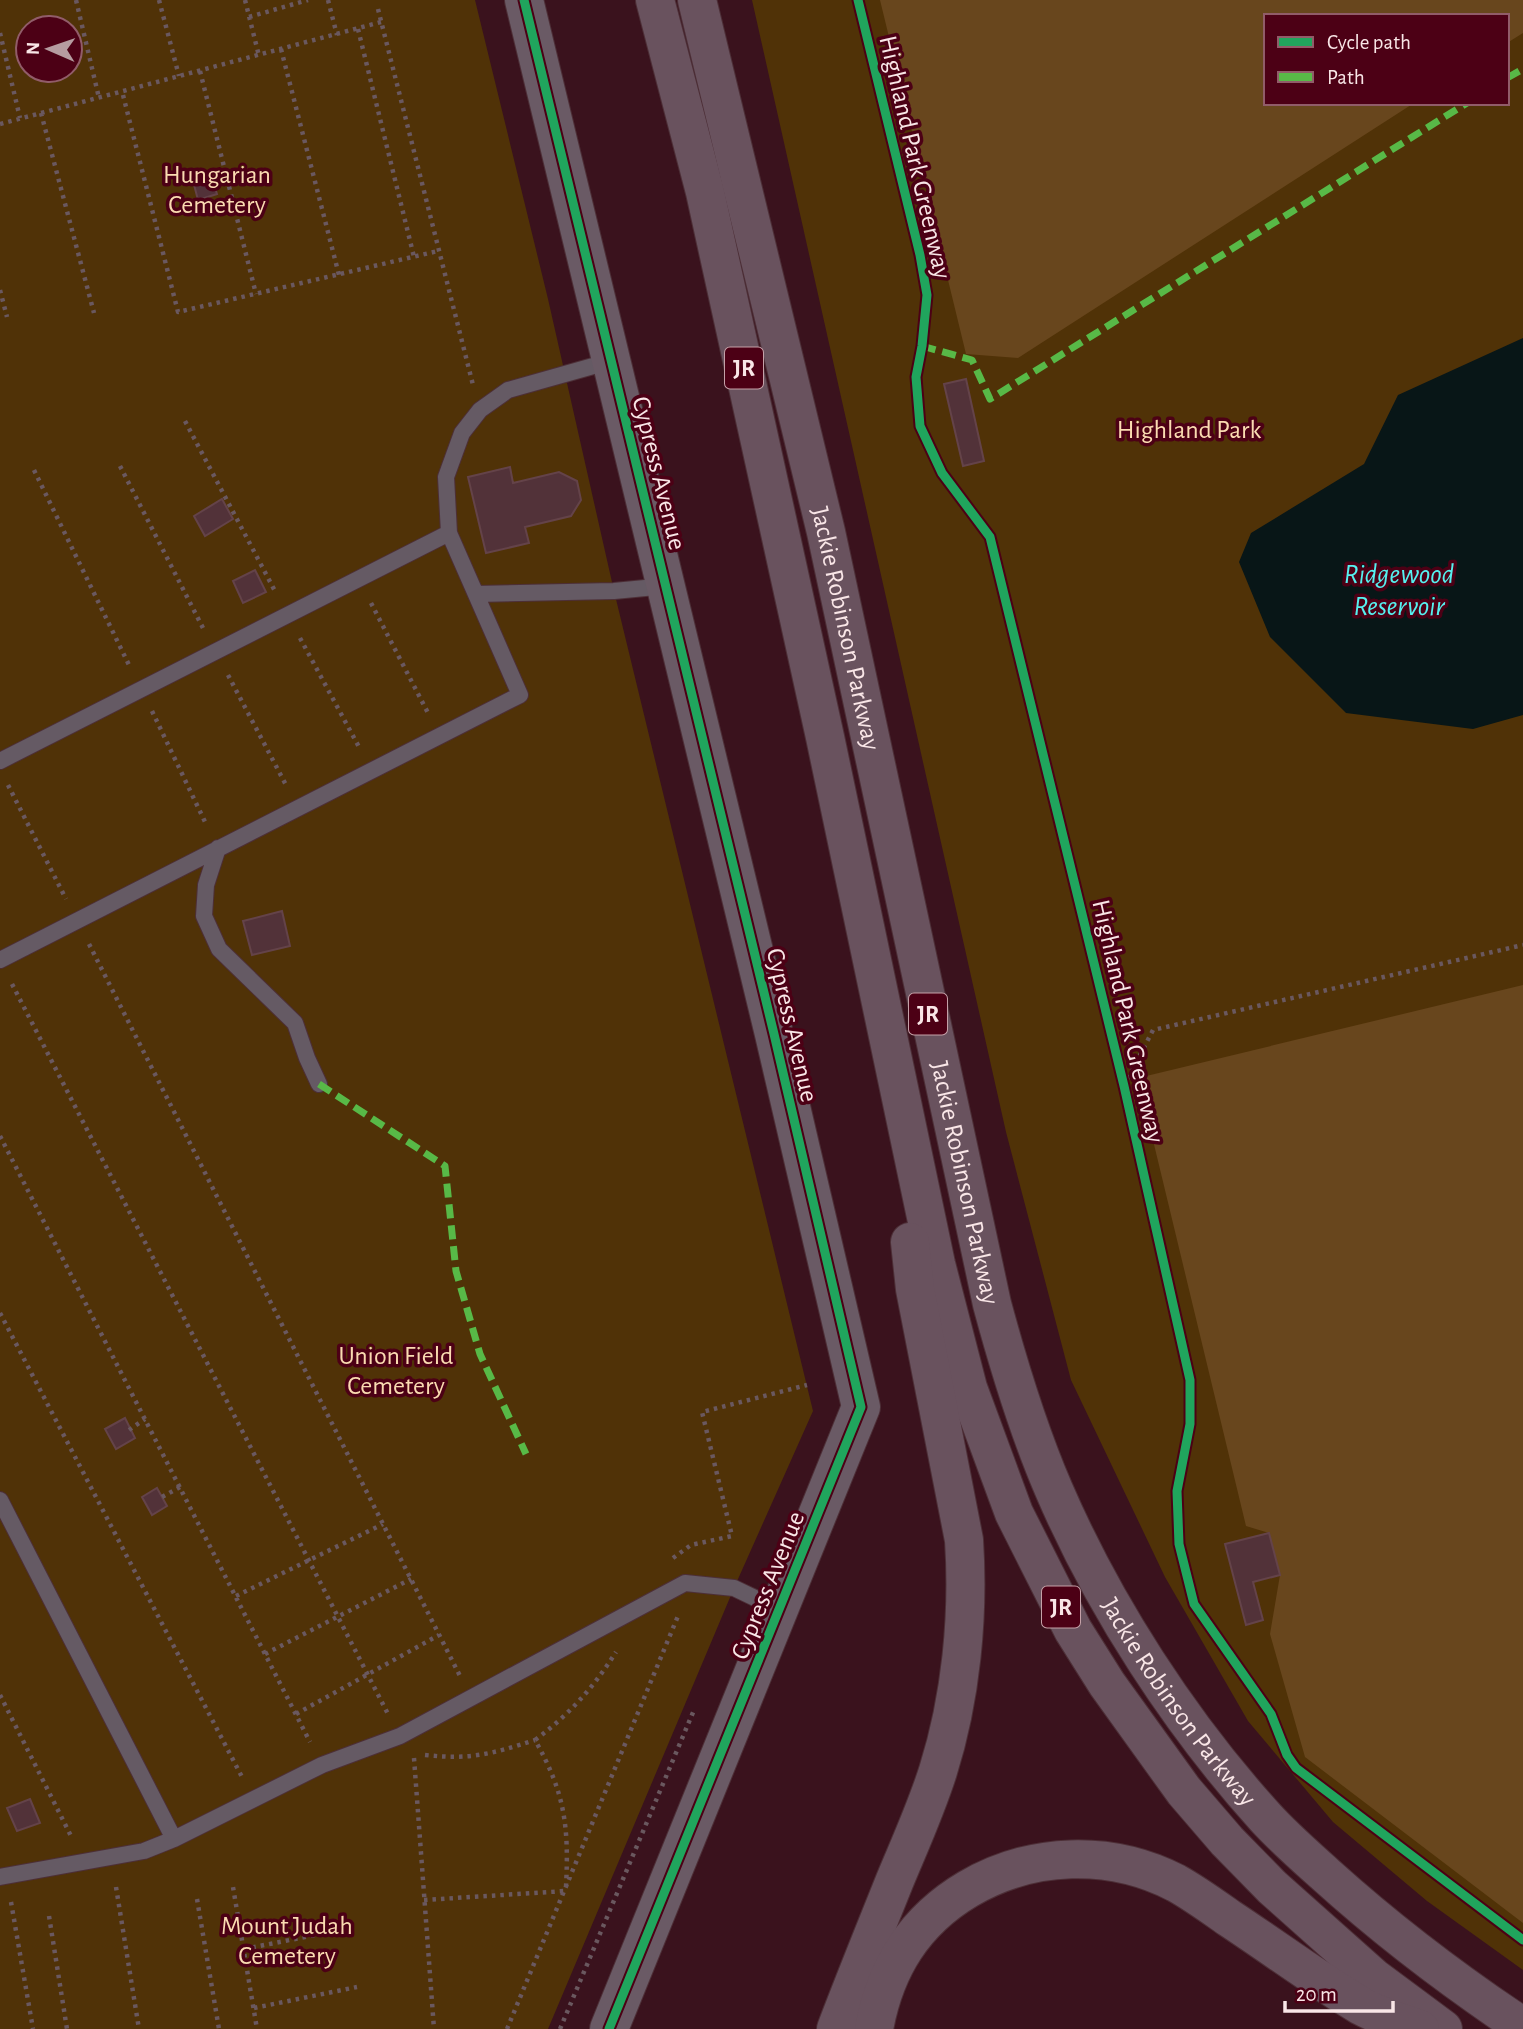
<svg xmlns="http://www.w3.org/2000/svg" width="1523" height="2029" font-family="'Alegreya Sans',sans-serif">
	<rect width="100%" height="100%" fill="#3a121d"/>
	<path fill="#503207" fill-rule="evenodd" d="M0,0H475L548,299L614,591L813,1411L734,1588L548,2029H0ZM28,28H70V70H28Z
		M752,0H1523V1970L1427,1901L1333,1822L1248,1721L1165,1577L1071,1380L1006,1132ZM1266,16H1507V103H1266Z"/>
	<path fill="#68461d" d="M880,0H1523V33L1507,43V16H1266V103H1414L1018,358L966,354Z
		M1523,985V1923L1305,1757L1270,1634L1280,1575L1269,1533L1246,1526L1138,1078Z"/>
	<path fill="#081617" d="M1523,338V715L1473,729L1346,713L1270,637L1239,562L1251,533L1364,464L1398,395Z"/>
	<path fill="#523239" stroke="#644349" stroke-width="2" d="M210,172L217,194L198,200L192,177Z
		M966,379L984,461L963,466L944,384Z
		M510,467L513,483L559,472L577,481L581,500L571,516L525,527L529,543L486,553L468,477Z
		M222,499L233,519L205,536L194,516Z
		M255,570L266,592L243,603L233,581Z
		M282,911L290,946L252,955L243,921Z
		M125,1418L135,1438L116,1449L105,1429Z
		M157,1488L167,1506L152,1515L142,1497Z
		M1269,1533L1280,1575L1253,1582L1263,1620L1246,1625L1225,1544Z
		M30,1799L40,1823L17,1831L7,1808Z"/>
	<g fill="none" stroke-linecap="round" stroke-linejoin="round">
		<defs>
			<path id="lane" d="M449,533L446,477L462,433L480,410L508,390L611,361
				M476,594L614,591L666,586
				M0,761L449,533L520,695L0,960
				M218,848L206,885L204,916L219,949L295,1023L307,1058L319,1084
				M0,1500L174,1839
				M0,1877L144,1851L174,1839L322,1765L400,1736L685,1583L734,1588L780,1610"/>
			<path id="secondary" d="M524,0L774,1034L861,1407L609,2029"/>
			<g id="highway">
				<path d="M655,0L705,192L825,737L936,1264L968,1388L1014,1513L1073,1630L1107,1684L1184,1791L1227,1841L1272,1887L1373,1977L1443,2029"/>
				<path id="s1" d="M697,0L826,532L992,1304C1009,1367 1028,1430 1054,1490C1104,1606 1180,1723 1265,1817C1284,1838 1306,1857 1326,1875C1388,1931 1454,1981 1523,2027"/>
				<path d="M836,2029C855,1979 875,1930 895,1880C910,1844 926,1809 938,1771C961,1698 969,1616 964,1540L915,1289L910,1242"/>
				<path d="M874,2029C885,1968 914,1921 968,1889C1031,1852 1110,1849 1176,1883C1194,1893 1212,1906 1229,1918C1273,1947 1316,1979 1361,2006C1379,2016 1401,2022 1420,2029"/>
			</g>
		</defs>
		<use href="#lane" stroke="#4d2f37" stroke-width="18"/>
		<use href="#secondary" stroke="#4d2f37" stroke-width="40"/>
		<use href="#highway" stroke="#4d2f37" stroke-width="40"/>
		<path stroke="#6a585f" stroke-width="4.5" stroke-dasharray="3.5 5" stroke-linecap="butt" d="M76,0L99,98
			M159,0L179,76
			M245,0L259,56
			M328,0L337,35
			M378,9L473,385
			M249,17L308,0
			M358,29L414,257
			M0,33L20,118
			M281,49L339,275
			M200,71L256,294
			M123,95L178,312L438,251
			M41,113L94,313
			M0,124L381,22
			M0,290L7,317
			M185,421L276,593
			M120,466L204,630
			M34,470L129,665
			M371,603L428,713
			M300,638L359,747
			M228,675L286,785
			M152,711L207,826
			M8,785L66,899
			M89,944L460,1676
			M12,984L388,1714
			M1124,1086L1153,1030L1523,945
			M0,1136L310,1742
			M0,1313L242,1777
			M129,1430L145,1419
			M162,1497L180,1487
			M673,1558L691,1545L732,1536L702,1412L807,1385
			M236,1596L383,1524
			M265,1654L411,1579
			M0,1695L72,1838
			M296,1714L439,1635
			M425,1755C470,1760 492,1754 535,1740
			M414,1758L434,2029
			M116,1887L139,2029
			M233,1887L257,2029
			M566,1887C569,1826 565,1793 535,1740C570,1714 593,1688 616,1652
			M197,1899L219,2029
			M424,1900L565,1891
			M11,1902L33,2029
			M49,1916L67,2029
			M244,1949L346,1929
			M254,2008L357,1987
			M507,2029L678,1616
			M560,2029L694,1710"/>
		<use href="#lane" stroke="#655a64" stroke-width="16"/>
		<use href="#secondary" stroke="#6a5a65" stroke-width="38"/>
		<use href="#highway" stroke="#69525e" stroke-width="38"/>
		<path stroke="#58b947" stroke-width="7" stroke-dasharray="14 7" stroke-linecap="butt" d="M1507,78L1523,69
			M922,346L972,360L990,399L1467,103
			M319,1084L445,1166L456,1271L480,1354L526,1454"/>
		<defs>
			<path id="cycleway" d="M524,0L774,1034L861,1407L609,2029
				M858,0L920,255L927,295L922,346L916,377L920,426L942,473L990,537L1124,1086L1190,1380V1424L1177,1491L1179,1544L1194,1604L1271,1714L1287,1755L1296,1768L1523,1940"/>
		</defs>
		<use href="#cycleway" stroke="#4c0015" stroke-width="13"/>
		<use href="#cycleway" stroke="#20a55d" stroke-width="9"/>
	</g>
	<g text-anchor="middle" stroke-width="7" stroke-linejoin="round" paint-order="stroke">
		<g fill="#4c0015" stroke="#c5a1a8" stroke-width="2">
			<rect x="725" y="347.5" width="38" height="41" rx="5"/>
			<rect x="909" y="993.5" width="38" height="41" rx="5"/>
			<rect x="1042" y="1586.5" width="38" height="41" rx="5"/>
		</g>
		<g font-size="24" font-weight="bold" fill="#f9e6e7">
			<text x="744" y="376">JR</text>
			<text x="928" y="1022">JR</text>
			<text x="1061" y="1615">JR</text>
		</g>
		<g font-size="26" fill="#f9e6e7" stroke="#4c0015">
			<text transform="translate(916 157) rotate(77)" y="9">Highland Park Greenway</text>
			<text transform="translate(660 473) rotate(76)" y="9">Cypress Avenue</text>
			<text dy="9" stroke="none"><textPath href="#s1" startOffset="646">Jackie Robinson Parkway</textPath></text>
			<text transform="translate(1129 1021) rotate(77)" y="9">Highland Park Greenway</text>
			<text transform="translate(793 1025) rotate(77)" y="9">Cypress Avenue</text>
			<text dy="9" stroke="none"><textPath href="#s1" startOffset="1213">Jackie Robinson Parkway</textPath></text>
			<text transform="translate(767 1585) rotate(-68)" y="9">Cypress Avenue</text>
			<text dy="9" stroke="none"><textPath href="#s1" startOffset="1780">Jackie Robinson Parkway</textPath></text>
		</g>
		<g font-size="26" fill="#fadbb1" stroke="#4c0015">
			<text x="217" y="183">Hungarian<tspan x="217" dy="30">Cemetery</tspan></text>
			<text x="1189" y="438">Highland Park</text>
			<text x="396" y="1364">Union Field<tspan x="396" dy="30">Cemetery</tspan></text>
			<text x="287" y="1934">Mount Judah<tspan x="287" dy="30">Cemetery</tspan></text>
		</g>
		<g font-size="28" font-style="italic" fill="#55f1f0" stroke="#4c0015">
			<text x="1399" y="583">Ridgewood<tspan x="1399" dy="32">Reservoir</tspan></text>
		</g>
	</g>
	<rect x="1264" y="14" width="245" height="91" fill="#4c0015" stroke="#915c69" stroke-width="2"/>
	<rect x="1278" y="37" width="35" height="10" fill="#20a55d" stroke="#915c69" stroke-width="2"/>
	<text x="1327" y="49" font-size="21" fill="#f9e6e7">Cycle path</text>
	<rect x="1278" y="72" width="35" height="10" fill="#58b947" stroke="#915c69" stroke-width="2"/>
	<text x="1327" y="84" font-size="21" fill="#f9e6e7">Path</text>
	<g transform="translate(49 49) rotate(272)"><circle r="33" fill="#4c0015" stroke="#915c69" stroke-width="2"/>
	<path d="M0-5L12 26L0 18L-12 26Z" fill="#b69ca0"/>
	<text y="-10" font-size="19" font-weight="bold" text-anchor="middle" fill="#f9e6e7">N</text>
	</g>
	<path d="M1285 2001v10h108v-10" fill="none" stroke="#f9e6e7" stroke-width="3.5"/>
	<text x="1296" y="2001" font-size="21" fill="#f9e6e7" stroke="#4c0015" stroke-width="5" paint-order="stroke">20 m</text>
</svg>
